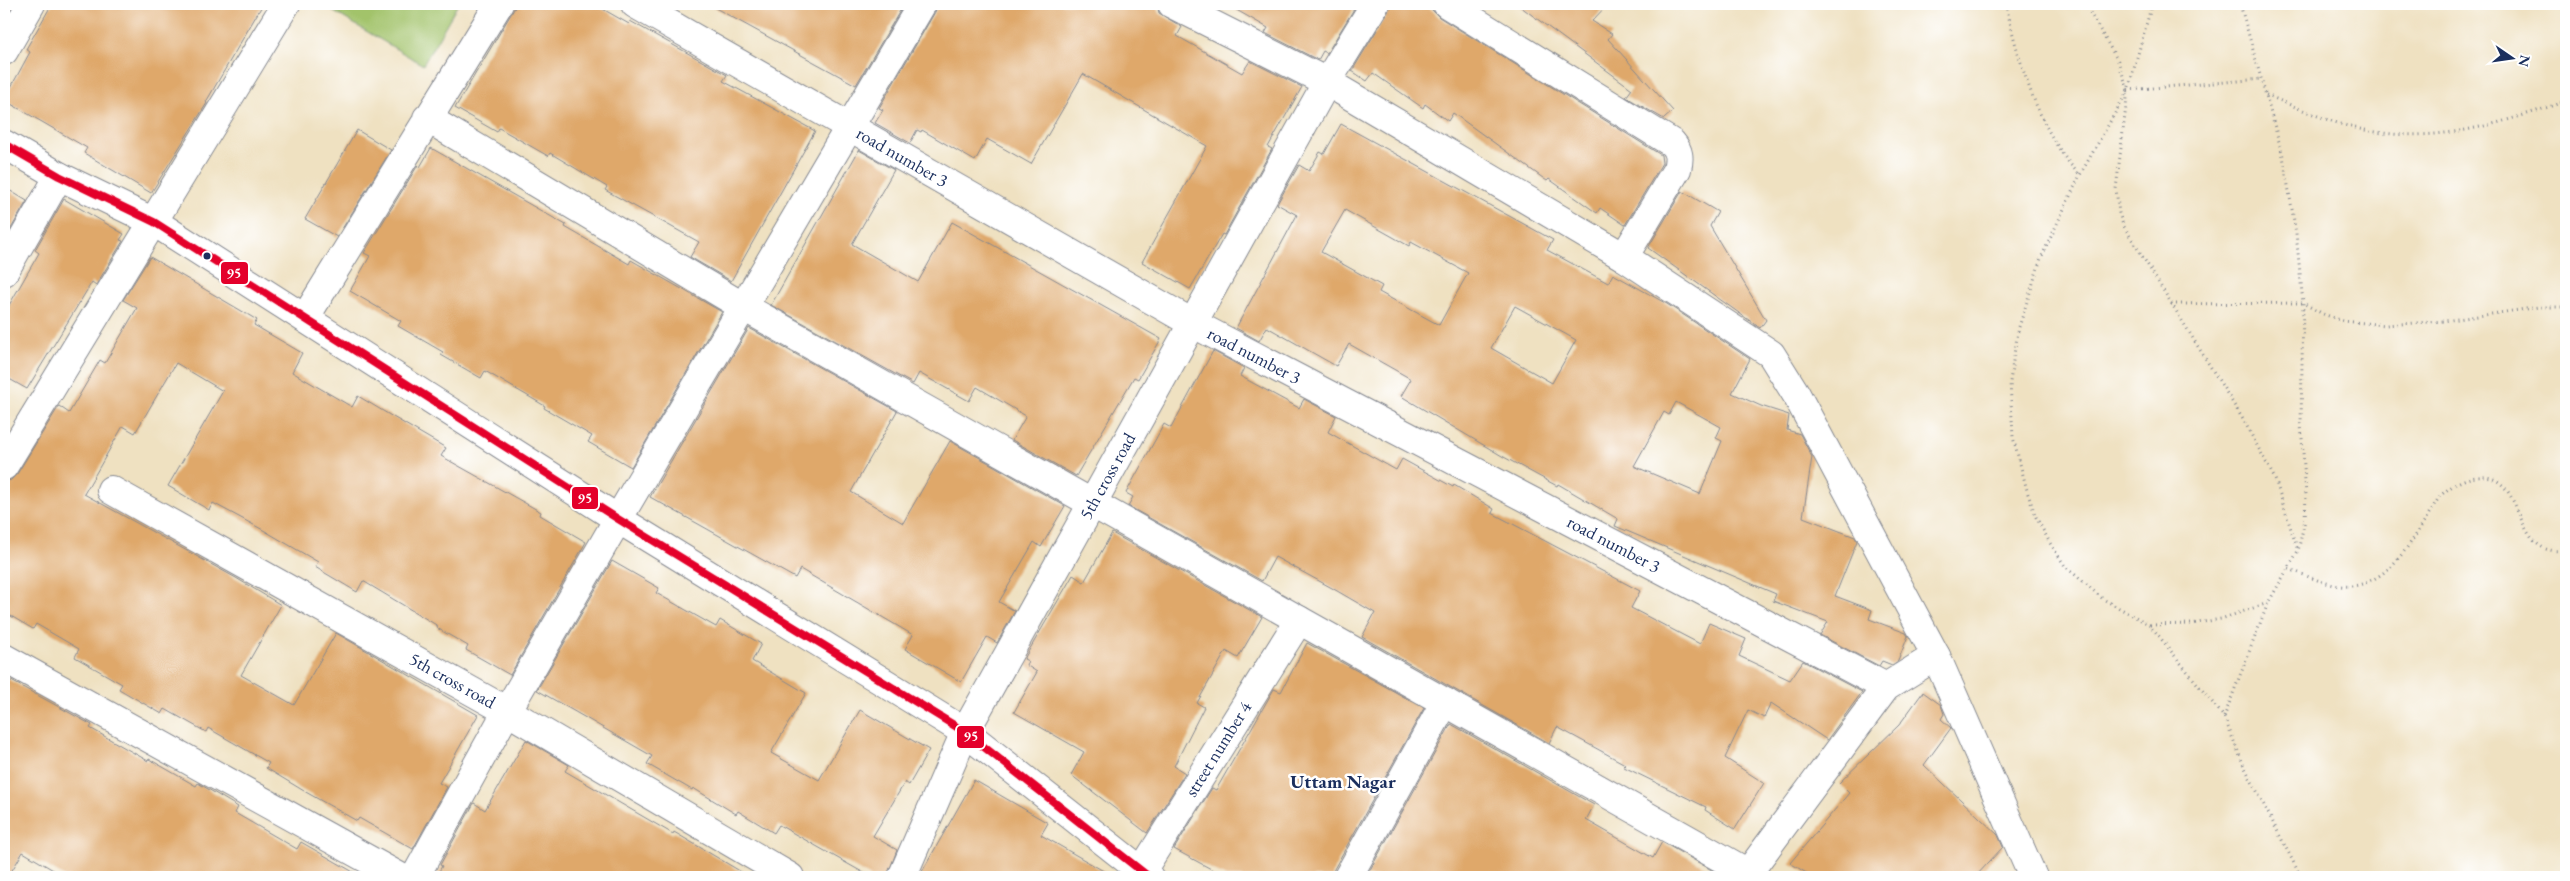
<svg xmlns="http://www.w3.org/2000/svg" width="2570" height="881" font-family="'EB Garamond',serif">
	<rect width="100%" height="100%" fill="#fff"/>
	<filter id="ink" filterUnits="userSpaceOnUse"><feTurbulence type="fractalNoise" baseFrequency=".02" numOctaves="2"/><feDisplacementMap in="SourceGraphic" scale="10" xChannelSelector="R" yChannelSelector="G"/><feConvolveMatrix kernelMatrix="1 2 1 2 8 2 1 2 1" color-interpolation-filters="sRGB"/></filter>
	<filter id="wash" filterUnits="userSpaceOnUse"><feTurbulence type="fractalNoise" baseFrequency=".0096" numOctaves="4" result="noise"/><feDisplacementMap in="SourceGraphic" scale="20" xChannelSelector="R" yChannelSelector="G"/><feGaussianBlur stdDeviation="1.12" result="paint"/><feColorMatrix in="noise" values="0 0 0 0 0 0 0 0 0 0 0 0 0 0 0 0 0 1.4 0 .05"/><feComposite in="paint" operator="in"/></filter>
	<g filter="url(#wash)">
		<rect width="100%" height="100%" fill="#efe1c1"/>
		<path fill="#a2c36b" stroke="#5e7964" d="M325,4H458L423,65L324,6Z"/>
		<g id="blocks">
			<path fill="#dfa86a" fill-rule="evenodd" d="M52,4H263L206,102L207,103L151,193L84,153L87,148L4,100L30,52L26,49Z
				M517,4H594L629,24L630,21L727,75L723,81L815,131L731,281L690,257L699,242L605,190L607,187L550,153L548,156L499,128L497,132L455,108Z
				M708,4H904L856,85Z
				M938,4H1157L1159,13L1182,27L1177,36L1242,73L1250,61L1302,87L1268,147L1272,149L1224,235L1222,234L1190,289L1142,262L1207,146L1083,74L1031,164L987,139L975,161L922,130L921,132L917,130L910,143L875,123L883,110L879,108L935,12Z
				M1226,4H1357L1327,53L1323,51L1318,60L1265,33L1268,28Z
				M1391,4H1426L1439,17L1661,155L1662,163L1625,225L1600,208L1597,213L1549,179L1547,181L1453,113L1448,121L1425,104L1423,108L1373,73L1367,81L1352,71L1388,12Z
				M1517,4H1608L1592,21L1612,34L1608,39L1673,111L1664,119L1626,97L1632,89Z
				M1341,124L1553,240L1547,250L1608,283L1613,274L1667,304L1750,359L1732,393L1761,406L1789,415L1787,430L1800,434L1812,457L1803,517L1855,537L1857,541L1835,596L1872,610L1869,619L1906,633L1908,636L1898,661L1892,665L1882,661L1879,666L1820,635L1828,622L1773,601L1776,594L1615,526L1618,519L1558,484L1557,486L1502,456L1401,396L1411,379L1349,344L1336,366L1267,327L1259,341L1236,328L1297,215L1277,204L1299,165L1309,171L1320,152L1324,154ZM1345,210L1409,246L1411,242L1468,273L1439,325L1379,292L1382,286L1321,252ZM1515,306L1576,340L1552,383L1491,348ZM1676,402L1721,427L1716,438L1722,441L1700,494L1634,466L1664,412L1669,415Z
				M357,130L391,150L337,237L305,219Z
				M431,148L566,225L565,227L629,264L631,260L722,312L631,467L588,442L592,436L544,408L545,406L485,371L481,378L441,355L443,352L398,326L401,321L350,291L370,256L364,253L418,165L420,167Z
				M859,150L894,170L852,244L918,282L952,222L1161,339L1138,379L1134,377L1076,476L1012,440L1026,416L977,387L969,401L919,373L913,384L771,305Z
				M4,187L27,201L8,234L4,232Z
				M1682,191L1718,212L1710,226L1766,320L1760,328L1648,248Z
				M64,199L124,234L120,240L123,241L96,285L92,282L27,389L4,376V314L39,253L35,250Z
				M150,257L257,320L254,325L302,353L292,372L352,407L358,396L393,417L446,448L441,456L541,512L540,515L586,542L510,675L466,650L468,646L437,628L438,626L363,581L357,592L315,567L318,562L265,531L213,503L209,510L168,486L223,391L176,363L135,433L123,426L84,494L236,578L281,605L241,675L294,705L336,633L478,715L439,783L447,787L413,849L359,818L357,821L304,791L266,768L269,763L208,728L206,732L165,709L162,714L119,689L122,684L75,657L79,649L36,624L33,629L4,612V482L11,480L17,474L59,406L69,413L100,360L105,363L137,308L123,300Z
				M749,328L897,411L851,492L903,523L950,441L1065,506L1041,547L1034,542L999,602L1015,611L997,643L987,637L961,682L905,649L913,635L800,569L795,578L650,497Z
				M1213,351L1244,368L1240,376L1299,408L1304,399L1336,416L1328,432L1396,470L1402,459L1453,487L1454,485L1494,509L1492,513L1640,591L1631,608L1700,644L1709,623L1746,639L1739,656L1790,680L1803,661L1862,692L1827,740L1771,703L1764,718L1748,710L1725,758L1764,783L1735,829L1705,810L1706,807L1624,767L1625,764L1557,727L1549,743L1362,637L1375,613L1332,588L1275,557L1262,581L1128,506L1133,497L1126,493L1164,424L1171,428Z
				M1112,533L1262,617L1238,658L1226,651L1197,703L1204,707L1174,766L1185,773L1147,833L1071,775L1084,752L1014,712L1037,672L1026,665L1028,661L1024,659L1073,575L1084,582Z
				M612,561L659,588L656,593L716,627L720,620L761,644L752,661L806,693L771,753L819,780L860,710L929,750L909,785L905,782L873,836L897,850L887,877H871L779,825L774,833L738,811L736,814L693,788L692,790L647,764L652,756L537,690Z
				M1307,643L1424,708L1334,869L1332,877H1226L1174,849L1212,788L1216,790L1274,689L1281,692Z
				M4,677L92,725L90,728L148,761L149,759L196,786L198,783L238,807L235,813L297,849L301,842L362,877H65L23,852L8,877H4Z
				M1923,692L1941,705L1944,714L1941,719L1951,728L1924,765L1998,835L2003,847L1975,877H1813L1790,863L1849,793L1839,783L1899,725Z
				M1451,724L1594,805L1586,820L1653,858L1662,842L1724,877H1366Z
				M526,740L569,765L565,771L673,834L674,832L750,877H436L442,866L440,865L474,803L485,810Z
				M974,780L1048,823L1041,835L1114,877H919Z"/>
		</g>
	</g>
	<g filter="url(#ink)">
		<use href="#blocks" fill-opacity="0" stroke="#858890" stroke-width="1"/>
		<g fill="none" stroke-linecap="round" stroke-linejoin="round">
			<defs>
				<g id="minor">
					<path id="s1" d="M635,4L1194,324L1886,687"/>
					<path d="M1172,4L1327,82L1624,257L1771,354L1796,394L1936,656L2033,877"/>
					<path d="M1447,4L1672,143C1679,151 1680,158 1677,169L1624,257"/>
					<path d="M4,51L31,4"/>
					<path d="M427,118L742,306L1748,873"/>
					<path d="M4,144L59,176L154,222L618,519L965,732L1149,877"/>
					<path d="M4,272L59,176"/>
					<path d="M305,318L499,4"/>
					<path d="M4,466L286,4"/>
					<path id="s2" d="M111,490L507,711L790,877"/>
					<path d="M4,658L400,877"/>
					<path d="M415,877L507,711L618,519L922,4"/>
					<path id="s3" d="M902,877L965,732L1327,82L1375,4"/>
					<path id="s4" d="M1138,877L1299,620"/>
					<path d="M1348,877L1445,702"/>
					<path d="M1745,877L1886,687L1936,656"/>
				</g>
			</defs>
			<use href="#minor" stroke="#858890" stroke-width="30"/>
			<path stroke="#858890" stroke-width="3" stroke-dasharray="1 4" stroke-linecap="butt" d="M2006,4C2017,58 2040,135 2080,175
				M2085,4L2118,61L2128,90L2116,189L2119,213L2123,225L2244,421L2275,479L2298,551
				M2152,4L2128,90L2080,175L2041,258L2019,327L2014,354L2010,382L2013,437L2028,494L2036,517L2050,543L2065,566L2103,599L2150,625L2224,717L2244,766L2301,877
				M2128,90L2262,79
				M2266,95C2292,105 2317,117 2344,125C2424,148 2491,127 2566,101
				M2171,304L2303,303L2323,314L2343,321L2386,325L2444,321L2539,307H2566
				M2289,569C2305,575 2324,584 2340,586C2391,591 2416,532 2440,496C2450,487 2462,478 2477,477C2529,472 2509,560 2566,550
				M2150,625L2191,624L2221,619L2268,603
				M2224,717L2268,603L2298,551L2305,520L2306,495L2301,424L2303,303L2296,233L2283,156L2240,4"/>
			<use href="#minor" stroke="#fff" stroke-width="28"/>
			<defs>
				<path id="bus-1" d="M4,144L59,176L154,222L618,519L965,732L1149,877"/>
			</defs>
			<use href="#bus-1" stroke="#fff" stroke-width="11"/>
			<use href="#bus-1" stroke="#e4002b" stroke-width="8"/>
		</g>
	</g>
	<circle fill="#1b2f5e" stroke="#fff" stroke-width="2" cx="207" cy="256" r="4.5"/>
	<g text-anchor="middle" stroke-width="5" stroke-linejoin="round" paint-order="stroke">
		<g font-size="18" fill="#1b2f5e" stroke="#fff">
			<text dy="6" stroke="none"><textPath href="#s1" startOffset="308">road number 3</textPath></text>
			<text dy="6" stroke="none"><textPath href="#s1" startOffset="712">road number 3</textPath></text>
			<text dy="6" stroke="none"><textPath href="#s3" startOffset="451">5th cross road</textPath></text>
			<text dy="6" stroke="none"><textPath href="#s1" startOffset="1118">road number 3</textPath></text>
			<text dy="6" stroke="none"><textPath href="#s2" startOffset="391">5th cross road</textPath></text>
			<text dy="6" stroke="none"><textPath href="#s4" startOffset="151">street number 4</textPath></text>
		</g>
		<g font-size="19" font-weight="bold" fill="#1b2f5e" stroke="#fff">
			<text x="1343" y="788">Uttam Nagar</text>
		</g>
	</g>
	<g stroke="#fff" stroke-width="2">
		<rect x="220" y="261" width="29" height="24" rx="5" fill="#e4002b"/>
		<rect x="571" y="486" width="28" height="24" rx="5" fill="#e4002b"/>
		<rect x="956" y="725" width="29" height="24" rx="5" fill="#e4002b"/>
	</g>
	<g font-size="14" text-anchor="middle" font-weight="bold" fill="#fff">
		<text x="234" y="278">95</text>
		<text x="585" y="503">95</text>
		<text x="971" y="741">95</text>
	</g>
	<rect width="2570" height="881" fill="none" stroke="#fff" stroke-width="20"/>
	<g transform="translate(2512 58) rotate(103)" stroke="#ffffff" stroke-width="4" paint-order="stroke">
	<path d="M0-4L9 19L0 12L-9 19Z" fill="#1b2f5e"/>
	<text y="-8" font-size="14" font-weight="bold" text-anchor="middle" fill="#1b2f5e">N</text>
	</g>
</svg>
